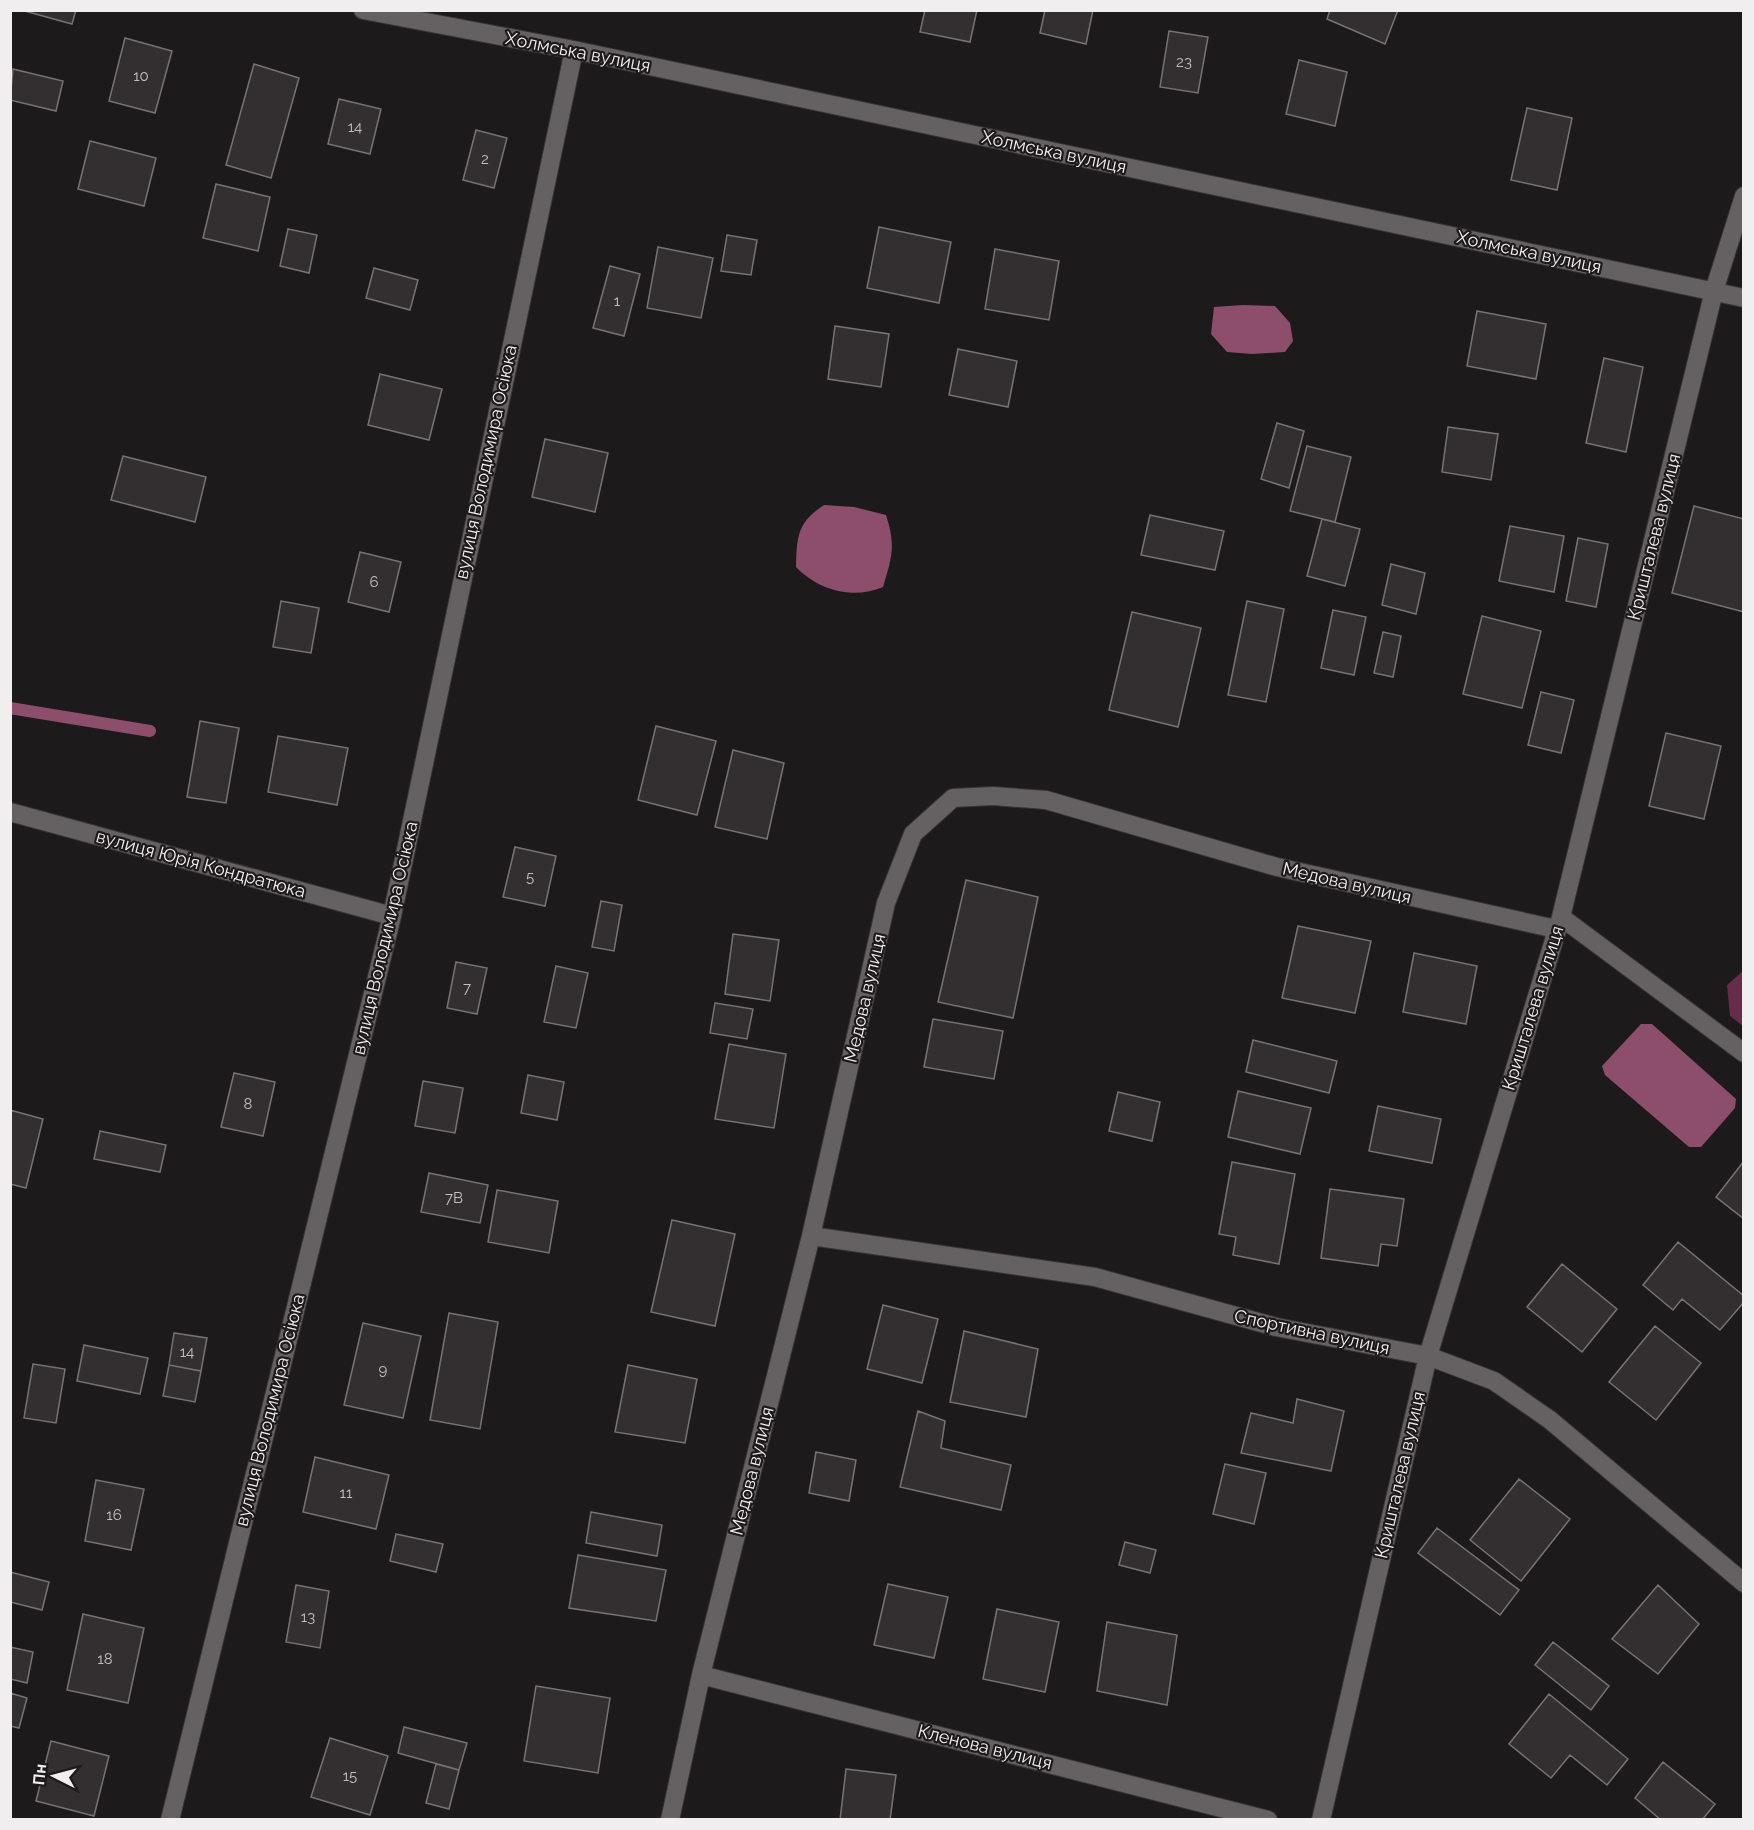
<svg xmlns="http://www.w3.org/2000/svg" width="1754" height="1830" font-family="Raleway,sans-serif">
	<rect width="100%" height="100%" fill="#1d1a1b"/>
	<path fill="#672c4a" d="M1743,971V970V1026L1730,1016L1727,985Z"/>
	<path fill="#8d4e6c" d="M1243,305L1275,306L1290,323L1293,341L1285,352L1252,354L1227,352L1211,334L1214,307Z
		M824,505L854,507L886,515C896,546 892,557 883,587C853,600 818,590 796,567C797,536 797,523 824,505Z
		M1641,1024H1652L1736,1099L1735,1108L1701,1147H1689L1605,1075L1602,1066Z"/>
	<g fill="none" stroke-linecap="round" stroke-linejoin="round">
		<path stroke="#8d4e6c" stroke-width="12" d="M10,708L150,731"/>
	</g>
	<path fill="#332f31" stroke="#777375" stroke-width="1.5" d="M21,10H76L72,24Z
		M925,10H977L970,42L920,32Z
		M1045,10H1093L1086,44L1040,33Z
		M1330,10H1398L1385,44L1327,19Z
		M1169,31L1208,37L1198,93L1160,87Z
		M125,38L172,51L155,113L109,101Z
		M1299,60L1347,72L1335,126L1286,114Z
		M254,64L299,78L271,178L226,165Z
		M13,69L63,81L56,111L10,100Z
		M339,99L381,109L370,154L328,144Z
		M1527,108L1572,118L1557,190L1511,180Z
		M476,130L507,138L494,188L463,180Z
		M90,141L156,158L144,206L78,189Z
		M216,184L270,197L258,251L203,238Z
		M879,227L951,242L939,303L867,288Z
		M288,229L317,235L309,273L280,266Z
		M727,235L757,240L751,275L721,271Z
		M658,247L713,258L701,318L647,308Z
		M995,249L1059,261L1049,320L985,309Z
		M610,266L640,274L624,336L593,328Z
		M374,268L418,280L410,310L366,298Z
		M1477,311L1546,324L1536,379L1467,366Z
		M835,326L889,334L881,387L828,379Z
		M958,349L1017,361L1008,407L949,395Z
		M1604,358L1643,367L1626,452L1586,443Z
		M380,374L442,389L429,440L368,425Z
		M1277,423L1304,431L1289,488L1261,479Z
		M1448,427L1498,434L1491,480L1442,472Z
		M545,439L608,453L595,512L532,497Z
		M1307,446L1351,457L1335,522L1290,511Z
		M123,456L206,477L195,522L111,500Z
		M1694,506L1744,519V612L1672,593Z
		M1150,515L1224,531L1215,570L1141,555Z
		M1322,519L1360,529L1345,586L1307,576Z
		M1510,526L1564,536L1554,592L1499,581Z
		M1578,538L1608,544L1596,607L1566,601Z
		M360,552L401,562L389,612L348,602Z
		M1391,564L1425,573L1416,614L1382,605Z
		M281,601L319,608L311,653L273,647Z
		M1247,601L1284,609L1266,702L1228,695Z
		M1333,610L1366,617L1354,675L1321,668Z
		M1132,612L1201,628L1178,727L1109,710Z
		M1482,616L1541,631L1522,708L1463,694Z
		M1383,632L1401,636L1393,677L1374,673Z
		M1541,692L1574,700L1561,753L1528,745Z
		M200,721L239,728L226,803L187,797Z
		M656,726L716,741L697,815L638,800Z
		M1666,733L1721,746L1704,819L1649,806Z
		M278,736L348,748L337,805L268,792Z
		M733,750L784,763L767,839L715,827Z
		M515,847L556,856L545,906L503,897Z
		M966,880L1038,897L1013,1018L938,1002Z
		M601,901L622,905L614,951L592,947Z
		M1298,926L1371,941L1355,1013L1282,998Z
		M733,934L779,940L770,1001L725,994Z
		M1414,953L1477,966L1466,1024L1403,1012Z
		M456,962L487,968L477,1014L447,1008Z
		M556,966L588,973L576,1028L544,1022Z
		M715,1003L753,1009L747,1039L710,1033Z
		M933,1019L1003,1031L994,1079L924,1067Z
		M1253,1040L1337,1061L1329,1093L1246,1072Z
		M729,1044L786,1054L774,1128L715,1119Z
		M234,1073L275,1082L263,1136L221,1127Z
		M528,1075L564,1082L557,1120L521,1113Z
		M423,1081L463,1088L455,1133L415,1126Z
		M1238,1091L1311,1108L1300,1154L1228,1137Z
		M1118,1092L1160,1102L1152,1141L1109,1131Z
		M1378,1106L1441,1119L1432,1163L1369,1151Z
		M10,1110L43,1119L26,1188L10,1184Z
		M100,1131L166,1145L160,1172L94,1159Z
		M1744,1161V1219L1716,1197Z
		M1232,1162L1295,1174L1279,1264L1233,1255L1236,1237L1219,1234Z
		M429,1173L488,1185L480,1223L421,1212Z
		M1330,1189L1404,1199L1397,1246L1381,1244L1378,1266L1321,1258Z
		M497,1190L558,1201L549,1253L488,1242Z
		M672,1220L735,1234L715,1326L651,1312Z
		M1678,1242L1744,1296V1302L1720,1330L1682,1299L1673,1310L1643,1285Z
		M1562,1264L1617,1309L1582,1352L1527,1307Z
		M883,1305L938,1319L922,1383L867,1369Z
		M449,1313L498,1322L480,1429L430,1420Z
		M363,1323L421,1336L403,1418L344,1405Z
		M1655,1326L1701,1363L1656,1420L1609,1382Z
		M964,1331L1038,1349L1026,1417L950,1402Z
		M174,1333L207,1338L201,1371L169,1365Z
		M84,1345L148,1358L140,1394L77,1381Z
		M33,1364L65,1369L56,1423L24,1418Z
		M169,1365L201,1371L195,1402L163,1396Z
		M628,1365L697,1379L685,1443L615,1432Z
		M1297,1399L1344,1411L1331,1471L1241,1453L1251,1413L1293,1423Z
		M918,1411L945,1421L941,1448L1011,1465L1001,1510L900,1487Z
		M816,1452L856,1460L849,1501L809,1493Z
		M315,1457L389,1475L376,1529L303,1512Z
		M1225,1464L1266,1473L1254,1524L1213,1514Z
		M1519,1479L1570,1519L1521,1581L1470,1540Z
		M96,1480L144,1489L131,1550L85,1541Z
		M591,1512L662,1525L657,1556L586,1543Z
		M1437,1528L1519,1590L1500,1615L1418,1553Z
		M396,1534L443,1544L436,1572L390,1561Z
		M1125,1542L1156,1550L1150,1573L1119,1565Z
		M578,1555L666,1570L656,1621L569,1608Z
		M10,1572L49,1582L42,1610L10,1602Z
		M888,1584L948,1597L934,1658L874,1645Z
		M296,1585L329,1591L320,1648L286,1642Z
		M1658,1585L1699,1624L1658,1674L1612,1639Z
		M997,1609L1059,1622L1045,1692L983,1679Z
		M83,1614L144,1628L128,1703L67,1690Z
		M1107,1622L1177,1635L1167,1705L1097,1691Z
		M1553,1642L1609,1686L1591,1710L1535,1665Z
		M10,1647L33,1652L27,1683L10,1679Z
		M536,1686L610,1698L598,1773L524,1761Z
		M10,1693L27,1698L19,1728L10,1726Z
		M1549,1694L1628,1759L1607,1785L1570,1755L1551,1778L1509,1744Z
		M404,1727L467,1743L459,1770L398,1753Z
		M330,1738L388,1756L370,1815L311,1797Z
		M51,1741L109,1756L94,1816L36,1801Z
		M1663,1762L1715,1804L1702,1820H1661L1635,1798Z
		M436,1764L459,1770L449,1809L426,1803Z
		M846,1769L896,1775L890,1820H840Z"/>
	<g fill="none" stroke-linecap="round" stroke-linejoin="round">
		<defs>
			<path id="minor" d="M363,10L574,50L1744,298
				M10,812L392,916
				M1561,917L1744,1053
				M811,1236L1095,1277L1276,1327L1428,1356L1494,1381L1550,1420L1744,1583
				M701,1675L1268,1820
				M170,1820L392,916L574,50
				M670,1820L701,1675L811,1236L886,903L913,834L953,798L993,796L1046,800L1277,867L1556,929
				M1321,1820L1428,1356L1561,917L1714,291L1744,196"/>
		</defs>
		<use href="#minor" stroke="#373435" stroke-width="20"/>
		<use href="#minor" stroke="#656062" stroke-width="18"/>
	</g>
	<g text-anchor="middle" stroke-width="4.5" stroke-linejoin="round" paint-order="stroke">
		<g font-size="15" fill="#c2bec0">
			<text x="1184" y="67">23</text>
			<text x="141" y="81">10</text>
			<text x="355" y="132">14</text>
			<text x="485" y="164">2</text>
			<text x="617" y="306">1</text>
			<text x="374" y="587">6</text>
			<text x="530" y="882">5</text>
			<text x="467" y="993">7</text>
			<text x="248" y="1109">8</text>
			<text x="454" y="1203">7В</text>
			<text x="187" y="1357">14</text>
			<text x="383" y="1375">9</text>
			<text x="346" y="1498">11</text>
			<text x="114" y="1520">16</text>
			<text x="308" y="1622">13</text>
			<text x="105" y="1664">18</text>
			<text x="350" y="1781">15</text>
		</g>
		<g font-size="18" fill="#f1eef0" stroke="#1d1a1b">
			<text transform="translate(578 52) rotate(11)" y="6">Холмська вулиця</text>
			<text transform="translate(1054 152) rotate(12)" y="6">Холмська вулиця</text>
			<text transform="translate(1529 252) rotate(12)" y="6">Холмська вулиця</text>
			<text transform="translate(486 462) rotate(-78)" y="6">вулиця Володимира Осіюка</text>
			<text transform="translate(1654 537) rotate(-76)" y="6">Кришталева вулиця</text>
			<text transform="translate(201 864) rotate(15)" y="6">вулиця Юрія Кондратюка</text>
			<text transform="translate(1347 883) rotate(13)" y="6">Медова вулиця</text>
			<text transform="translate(385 938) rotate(-77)" y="6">вулиця Володимира Осіюка</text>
			<text transform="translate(865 998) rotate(-77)" y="6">Медова вулиця</text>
			<text transform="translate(1533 1008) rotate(-73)" y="6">Кришталева вулиця</text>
			<text transform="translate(1312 1332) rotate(12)" y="6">Спортивна вулиця</text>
			<text transform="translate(270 1410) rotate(-76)" y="6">вулиця Володимира Осіюка</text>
			<text transform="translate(752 1471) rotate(-76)" y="6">Медова вулиця</text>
			<text transform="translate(1400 1475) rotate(-77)" y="6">Кришталева вулиця</text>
			<text transform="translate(985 1747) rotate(14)" y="6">Кленова вулиця</text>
		</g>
	</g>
	<rect width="1754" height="1830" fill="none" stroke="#f1eef0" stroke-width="24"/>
	<g transform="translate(54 1776) rotate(276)" stroke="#1d1a1b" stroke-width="4.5" paint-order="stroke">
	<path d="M0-4.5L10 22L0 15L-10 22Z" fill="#f1eef0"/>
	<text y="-9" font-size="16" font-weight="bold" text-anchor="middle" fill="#f1eef0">Пн</text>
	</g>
</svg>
